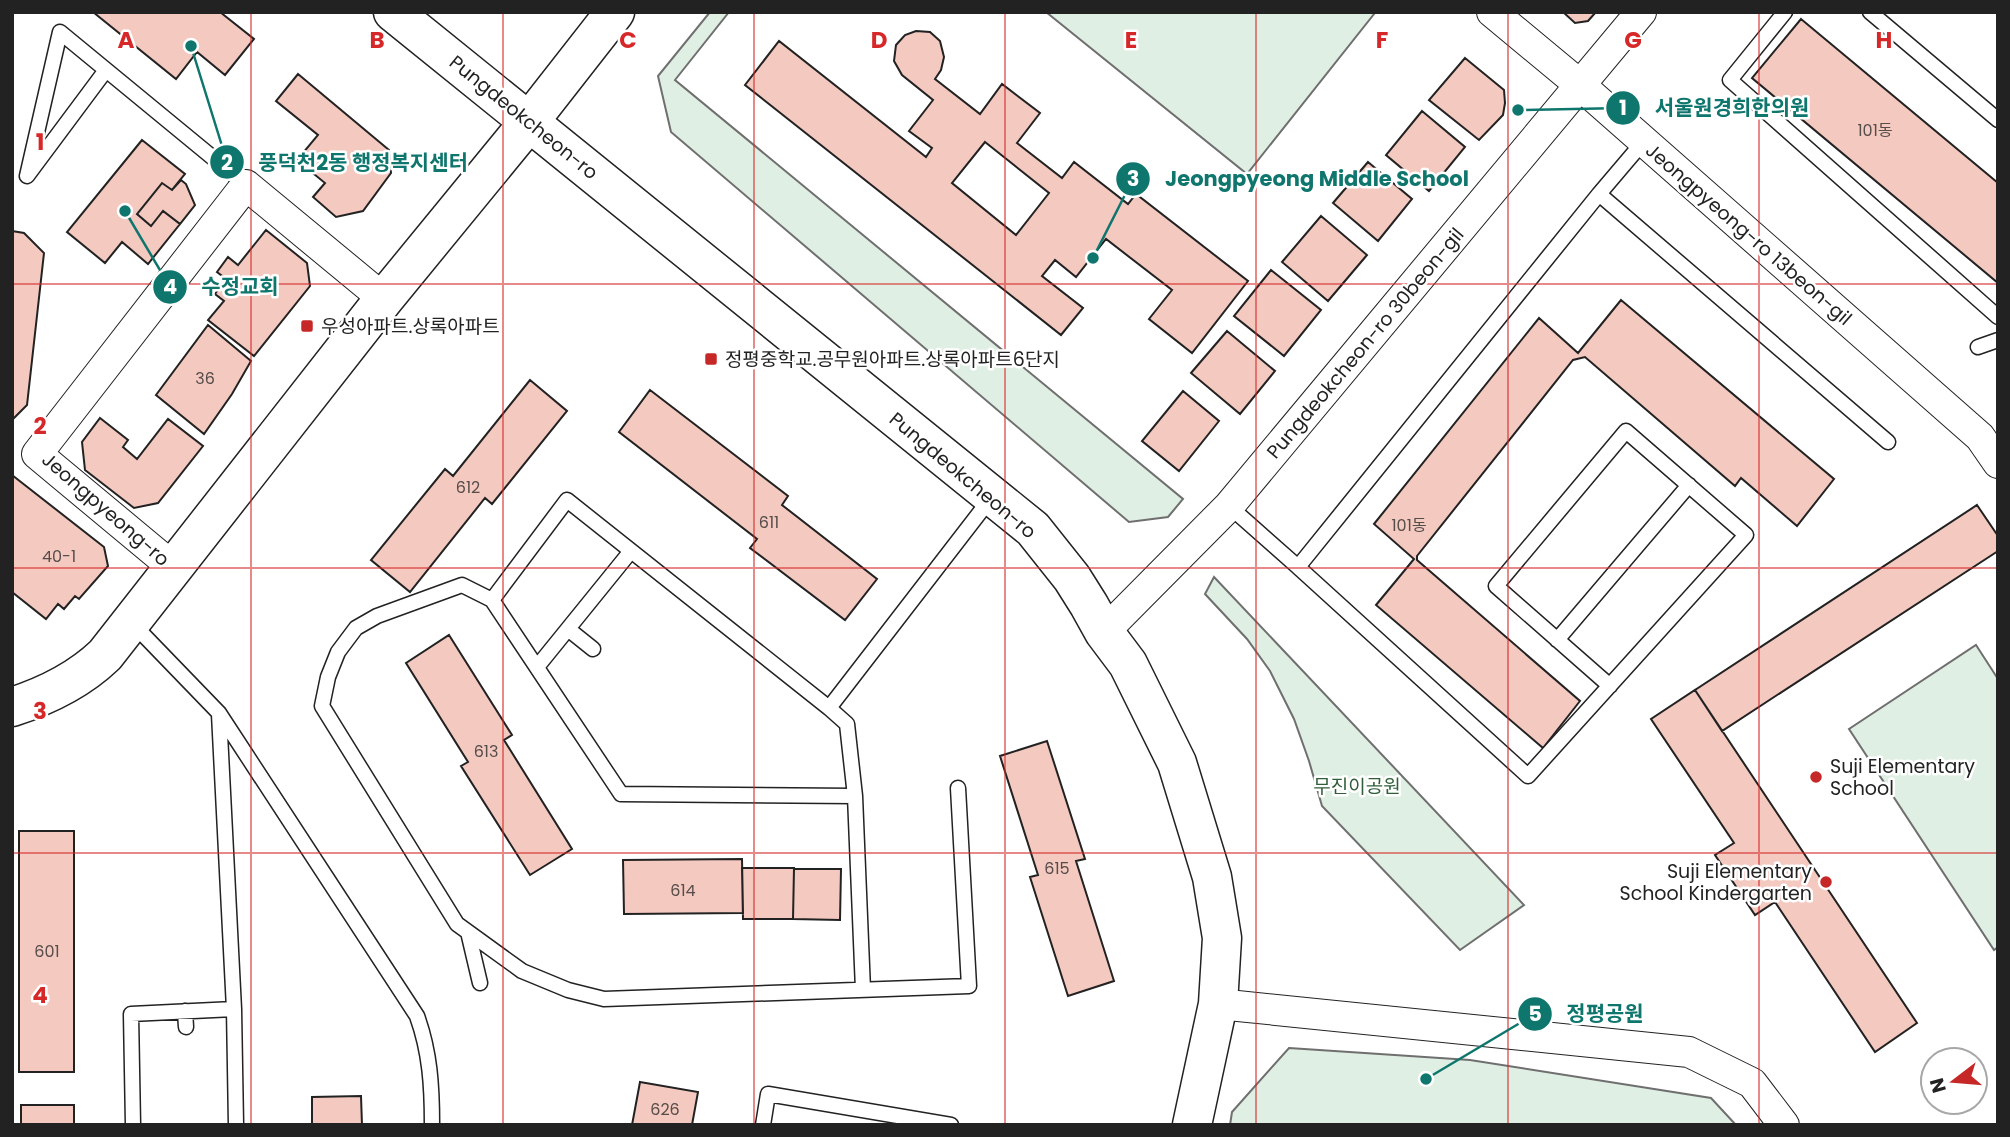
<svg xmlns="http://www.w3.org/2000/svg" width="2010" height="1137" font-family="Poppins,'Noto Sans KR',sans-serif">
	<rect width="100%" height="100%" fill="#fff"/>
	<path fill="#e0efe3" stroke="#6f6f6f" stroke-width="2" d="M710,12H729L675,80L1183,499L1168,517L1129,522L671,132L658,76Z
		M1046,12H1371L1374,14L1247,174Z
		M1214,577L1524,905L1460,950L1322,806L1309,761L1294,719L1270,671L1247,639L1205,594Z
		M1976,645L1998,679V947L1994,950L1849,729Z
		M1289,1048L1470,1060L1711,1098L1736,1125H1230L1232,1112Z"/>
	<path fill="#f3c9c0" stroke="#222" stroke-width="2" fill-rule="evenodd" d="M93,12H220L254,39L225,75L197,52L176,79Z
		M1563,12H1596L1588,21L1575,23Z
		M1801,19L1998,183V283L1752,78Z
		M916,31L930,32L940,41L944,57L941,70L935,79L980,114L1002,84L1040,113L1017,143L1062,178L1074,162L1128,204L1136,194L1248,281L1192,353L1149,319L1172,290L1106,239L1076,277L1055,260L1042,276L1083,308L1061,335L745,85L779,41L926,157L932,148L909,131L933,100L902,75L894,61L896,45L905,35ZM985,142L1049,193L1016,235L952,183Z
		M1465,58L1504,90L1505,103L1503,115L1479,140L1429,100Z
		M298,74L389,150L391,173L363,211L336,217L313,197L325,183L297,160L318,135L276,101Z
		M1422,111L1465,147L1429,191L1386,155Z
		M142,140L185,174L172,190L162,183L137,214L151,226L163,211L180,224L148,264L122,242L105,263L67,232Z
		M1368,162L1412,199L1378,241L1333,203Z
		M181,180L186,184L195,205L180,224L163,211L151,226L137,214L162,183L172,190Z
		M1321,216L1367,255L1328,301L1282,262Z
		M266,230L307,263L310,286L254,356L208,320L224,301L215,294L226,279L217,272L228,257L238,265Z
		M12,231L24,233L44,253L27,405L12,420Z
		M1271,270L1321,310L1284,356L1234,316Z
		M1621,300L1834,479L1797,526L1741,478L1735,486L1585,357L1573,360L1417,556V560L1580,701L1543,748L1376,605L1414,559L1374,524L1539,318L1578,353Z
		M208,325L251,361L232,394L204,434L156,395Z
		M1227,331L1275,371L1240,414L1191,373Z
		M530,380L567,411L492,504L485,498L410,592L371,560L445,469L453,476Z
		M650,390L788,496L782,505L877,579L845,620L750,548L757,539L619,432Z
		M1183,391L1219,421L1179,471L1142,441Z
		M100,418L128,440L123,447L137,459L168,419L203,446L158,503L134,508L85,470L82,442Z
		M12,475L104,547L108,566L79,599L75,596L64,609L58,604L46,619L12,592Z
		M1977,505L1998,536V551L1722,731L1695,690Z
		M449,635L512,735L504,740L572,849L530,875L461,766L468,762L406,663Z
		M1695,690L1917,1023L1875,1052L1775,902L1755,915L1715,855L1734,843L1651,719Z
		M1047,741L1085,859L1076,861L1114,981L1068,996L1030,877L1038,875L1000,756Z
		M19,831H74V1072H19Z
		M742,859L743,913L624,914L623,860Z
		M742,868H794L793,919H743Z
		M794,869H841L840,920L793,919Z
		M640,1082L698,1092L692,1125H632Z
		M361,1096L362,1125H312V1097Z
		M21,1105H74V1125H21Z"/>
	<g fill="none" stroke-linecap="round" stroke-linejoin="round">
		<defs>
			<path id="lane" d="M1785,12L1730,80L1998,317
				M1870,12L1998,120
				M106,70L27,176L60,32L246,185
				M1644,141L1599,194L1888,442
				M1599,194L1298,567L1528,776L1746,535L1626,431L1496,586L1610,686
				M1978,347L1998,340
				M1229,506L1298,567
				M492,600L462,585L377,616L356,628L338,652L328,677L322,706L457,924L522,971L568,990L604,999L969,986L958,788
				M132,623L219,713L417,1016C430,1052 432,1086 432,1125
				M568,629L593,649
				M1557,640L1689,485
				M537,667L631,551
				M829,708L567,500L492,600L621,794L855,796L847,724L829,708L991,498
				M219,714L234,1009L236,1125
				M855,796L863,990
				M468,932L480,983
				M185,1011L186,1027
				M133,1125L131,1014L234,1009
				M763,1125L768,1094L951,1125"/>
			<path id="street" d="M1492,12L1580,85L1980,437L1998,463
				M174,568L37,454L246,185L384,299
				M1104,632L1229,506L1641,12
				M1218,1004L1689,1052L1752,1083L1784,1125"/>
			<path id="secondary" d="M393,12L1033,529L1072,578L1089,605L1104,632L1128,664L1177,763L1212,877L1222,938L1218,1004L1192,1125
				M12,707C46,696 79,680 105,655L384,299L529,122L615,12"/>
		</defs>
		<use href="#lane" stroke="#222" stroke-width="17"/>
		<use href="#street" stroke="#222" stroke-width="32"/>
		<use href="#secondary" stroke="#222" stroke-width="41"/>
		<use href="#lane" stroke="#fff" stroke-width="14"/>
		<use href="#street" stroke="#fff" stroke-width="30"/>
		<use href="#secondary" stroke="#fff" stroke-width="38"/>
	</g>
	<path fill="none" stroke="#d62828" stroke-width="2" stroke-opacity="0.55" d="M251,12V1125M503,12V1125M754,12V1125M1005,12V1125M1256,12V1125M1508,12V1125M1759,12V1125M12,284H1998M12,568H1998M12,853H1998"/>
	<g fill="#c62828" stroke="#fff" stroke-width="2.5">
		<rect x="300" y="319" width="14" height="14" rx="3.5"/>
		<rect x="704" y="352" width="14" height="14" rx="3.5"/>
		<circle cx="1816" cy="777" r="7"/>
		<circle cx="1826" cy="882" r="7"/>
	</g>
	<g text-anchor="middle" stroke-width="5" stroke-linejoin="round" paint-order="stroke">
		<g font-size="16" fill="#564c4a">
			<text x="1875" y="136">101동</text>
			<text x="205" y="384">36</text>
			<text x="468" y="493">612</text>
			<text x="769" y="528">611</text>
			<text x="1409" y="531">101동</text>
			<text x="59" y="562">40-1</text>
			<text x="486" y="757">613</text>
			<text x="1057" y="874">615</text>
			<text x="683" y="896">614</text>
			<text x="47" y="957">601</text>
			<text x="665" y="1115">626</text>
		</g>
		<g font-size="19" fill="#222" stroke="#fff">
			<text transform="translate(524 117) rotate(39)" y="7">Pungdeokcheon-ro</text>
			<text transform="translate(1749 234) rotate(41)" y="7">Jeongpyeong-ro 13beon-gil</text>
			<text transform="translate(1365 343) rotate(-50)" y="7">Pungdeokcheon-ro 30beon-gil</text>
			<text transform="translate(963 475) rotate(40)" y="7">Pungdeokcheon-ro</text>
			<text transform="translate(106 509) rotate(41)" y="7">Jeongpyeong-ro</text>
		</g>
		<g font-size="19" fill="#222" stroke="#fff" text-anchor="start">
			<text x="321" y="333">우성아파트.상록아파트</text>
			<text x="725" y="366">정평중학교.공무원아파트.상록아파트6단지</text>
			<text x="1830" y="773">Suji Elementary<tspan x="1830" dy="22">School</tspan></text>
			<text x="1812" y="878" text-anchor="end">Suji Elementary<tspan x="1812" dy="22">School Kindergarten</tspan></text>
		</g>
		<g font-size="19" fill="#2f5e38" stroke="#fff">
			<text x="1357" y="793">무진이공원</text>
		</g>
	</g>
	<g font-size="23" text-anchor="middle" font-weight="bold" fill="#d62828" stroke="#fff" stroke-width="5" stroke-linejoin="round" paint-order="stroke">
		<text x="126" y="48">A</text>
		<text x="377" y="48">B</text>
		<text x="628" y="48">C</text>
		<text x="879" y="48">D</text>
		<text x="1131" y="48">E</text>
		<text x="1382" y="48">F</text>
		<text x="1633" y="48">G</text>
		<text x="1884" y="48">H</text>
		<text x="40" y="150">1</text>
		<text x="40" y="434">2</text>
		<text x="40" y="719">3</text>
		<text x="40" y="1003">4</text>
	</g>
	<path fill="none" stroke="#0f766e" stroke-width="2.5" d="M1518 110L1623 108M191 46L227 162M1093 258L1133 179M125 211L170 287M1426 1079L1535 1014"/>
	<g fill="#0f766e" stroke="#fff" stroke-width="2.5">
		<circle cx="1518" cy="110" r="7"/>
		<circle cx="191" cy="46" r="7"/>
		<circle cx="1093" cy="258" r="7"/>
		<circle cx="125" cy="211" r="7"/>
		<circle cx="1426" cy="1079" r="7"/>
		<circle cx="1623" cy="108" r="18"/>
		<circle cx="227" cy="162" r="18"/>
		<circle cx="1133" cy="179" r="18"/>
		<circle cx="170" cy="287" r="18"/>
		<circle cx="1535" cy="1014" r="18"/>
	</g>
	<g font-size="21" text-anchor="middle" font-weight="bold" fill="#fff">
		<text x="1623" y="115">1</text>
		<text x="227" y="170">2</text>
		<text x="1133" y="186">3</text>
		<text x="170" y="294">4</text>
		<text x="1535" y="1021">5</text>
	</g>
	<g font-size="21" text-anchor="middle" font-weight="bold" fill="#0f766e" stroke="#fff" stroke-width="5" stroke-linejoin="round" paint-order="stroke">
		<text x="1732" y="115">서울원경희한의원</text>
		<text x="363" y="170">풍덕천2동 행정복지센터</text>
		<text x="1317" y="186">Jeongpyeong Middle School</text>
		<text x="240" y="294">수정교회</text>
		<text x="1605" y="1021">정평공원</text>
	</g>
	<rect width="2010" height="1137" fill="none" stroke="#222222" stroke-width="28"/>
	<g transform="translate(1954 1081) rotate(254)"><circle r="33" fill="#ffffff" stroke="#a7a7a7" stroke-width="2"/>
	<path d="M0-5L12 26L0 18L-12 26Z" fill="#c62828"/>
	<text y="-10" font-size="19" font-weight="bold" text-anchor="middle" fill="#222222">N</text>
	</g>
</svg>
